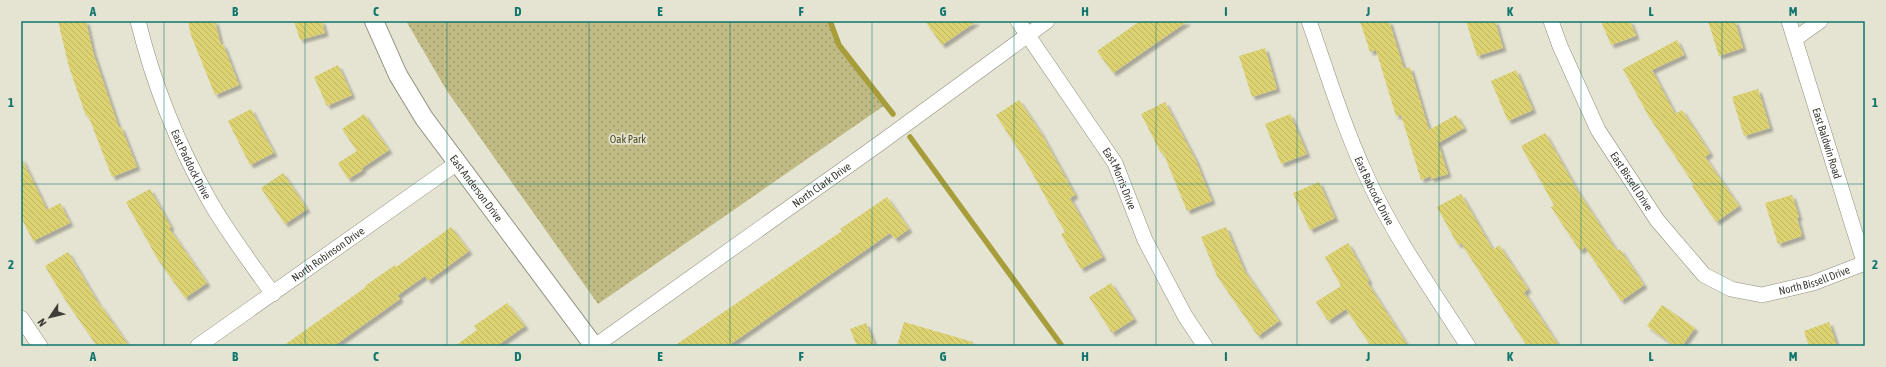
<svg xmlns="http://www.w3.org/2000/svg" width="1886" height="367" font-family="'Asap Condensed',sans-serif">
	<defs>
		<pattern id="park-dots" width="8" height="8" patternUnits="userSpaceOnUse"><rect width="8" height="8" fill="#c0bb84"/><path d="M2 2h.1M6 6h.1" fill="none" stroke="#9d996d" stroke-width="1.8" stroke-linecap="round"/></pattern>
		<pattern id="building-back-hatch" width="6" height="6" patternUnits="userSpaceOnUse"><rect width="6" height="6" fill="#dcd272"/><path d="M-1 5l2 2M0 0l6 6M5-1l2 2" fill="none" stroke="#beb563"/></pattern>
		<filter id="shadow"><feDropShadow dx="3.5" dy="3.5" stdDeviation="1" flood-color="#0004"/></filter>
	</defs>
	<rect width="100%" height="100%" fill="#e5e3d1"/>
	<path fill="url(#park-dots)" d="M406,21H830L839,45L885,105L598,304L447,91Z"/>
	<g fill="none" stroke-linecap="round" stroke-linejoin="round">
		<path stroke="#a79e3b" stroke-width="5.5" d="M830,21L839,45L893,114
			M910,137L1062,346"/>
	</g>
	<path fill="url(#building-back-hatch)" filter="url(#shadow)" d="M58,21H86L93,52L119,128L121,127L137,167L112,177L88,115L86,116L69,67Z
		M188,21H215L221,45L223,44L239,85L215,95L191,35Z
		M294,21H322L325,33L300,40Z
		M925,21H977L942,45Z
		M1140,21H1188L1113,73L1097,51Z
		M1360,21H1389L1404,69L1410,67L1429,130L1456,115L1464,128L1438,143L1448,174L1431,179L1430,176L1421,180L1401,115L1396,116L1376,50L1370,52Z
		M1466,21H1495L1503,48L1477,56Z
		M1601,21H1630L1636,36L1611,45Z
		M1708,21H1735L1743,48L1719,56Z
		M1677,40L1684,55L1652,70L1675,114L1682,110L1710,153L1705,157L1739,206L1716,222L1692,186L1694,185L1648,115L1623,69Z
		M1265,48L1277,89L1252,97L1239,56Z
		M338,65L352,95L327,106L314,77Z
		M1516,70L1533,110L1508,121L1491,81Z
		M1758,89L1770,128L1744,136L1732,97Z
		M1019,100L1041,133L1075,195L1070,198L1103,257L1081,269L1061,234L1065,232L1025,160L996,115Z
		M1165,102L1196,161L1212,201L1187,211L1163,152L1161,153L1141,114Z
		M251,109L274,153L250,165L228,121Z
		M364,114L389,150L362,168L363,170L348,179L338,163L357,151L342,129Z
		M1290,114L1307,154L1281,164L1265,124Z
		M1545,133L1577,190L1617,251L1620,249L1644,285L1621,301L1585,247L1580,251L1551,207L1554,205L1521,146Z
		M21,157L47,210L60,203L70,223L33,241L21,217Z
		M283,173L307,209L285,224L261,188Z
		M1319,182L1335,218L1310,230L1293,193Z
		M150,189L171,227L169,228L207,283L185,298L157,258L126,202Z
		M1461,194L1493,250L1499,245L1528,289L1524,292L1559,346H1527L1461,243L1458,245L1437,207Z
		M1792,195L1799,217L1797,218L1802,236L1778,244L1765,203Z
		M887,197L909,229L895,239L890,233L728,346H674L842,231L840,229Z
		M451,227L469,251L428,281L425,276L398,295L400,299L334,346H283L366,287L365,286L395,265L396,267Z
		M1226,227L1244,270L1279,321L1258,336L1217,276L1201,237Z
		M1348,243L1369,281L1367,282L1408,346H1371L1346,309L1328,321L1316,302L1341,286L1325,257Z
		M68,252L100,306H101L129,346H97L66,301L45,266Z
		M1111,283L1134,319L1112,333L1089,297Z
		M507,303L525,326L497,346H455L477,330L474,326Z
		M1662,305L1695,328L1682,346H1675L1647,326Z
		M904,322L973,342L972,346H897Z
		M1829,322L1837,346H1809L1804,331Z
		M866,323L875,346H857L850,329Z"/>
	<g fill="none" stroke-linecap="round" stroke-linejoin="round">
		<defs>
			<g id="minor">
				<path id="s1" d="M138,21C153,82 177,143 208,198C227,232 251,263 273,294"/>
				<path id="s2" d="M1018,21L1115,163L1145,240L1185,316L1205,346"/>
				<path id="s3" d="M1309,21C1327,72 1343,125 1366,175C1393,235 1432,290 1468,346"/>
				<path id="s4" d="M1551,21L1560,46L1598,130L1657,220L1704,275L1731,289L1762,295L1813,283L1865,263"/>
				<path id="s5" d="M1789,21L1865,265"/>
				<path d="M1795,39L1820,21"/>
				<path d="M21,318L40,346"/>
				<path id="s6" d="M198,346L457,163"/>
				<path id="s7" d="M595,346L883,141L1047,21"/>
			</g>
			<g id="tertiary">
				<path id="s8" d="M374,21L398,75L424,118L594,346"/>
			</g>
		</defs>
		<use href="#minor" stroke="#91907f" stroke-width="16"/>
		<use href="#tertiary" stroke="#91907f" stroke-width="20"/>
		<use href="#minor" stroke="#fff" stroke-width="15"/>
		<use href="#tertiary" stroke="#fff" stroke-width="18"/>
	</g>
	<path fill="none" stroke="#0f766e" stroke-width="1" stroke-opacity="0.55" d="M164,21V346M305,21V346M447,21V346M589,21V346M730,21V346M872,21V346M1014,21V346M1156,21V346M1297,21V346M1439,21V346M1581,21V346M1722,21V346M21,184H1865"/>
	<g text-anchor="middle" stroke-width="3.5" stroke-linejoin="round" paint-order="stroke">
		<g font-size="11" fill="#4f4b23" stroke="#e5e3d1">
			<text x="628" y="143">Oak Park</text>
		</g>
		<g font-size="11" fill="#3e3d36" stroke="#e5e3d1">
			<text dy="4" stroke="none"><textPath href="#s5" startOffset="128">East Baldwin Road</textPath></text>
			<text dy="4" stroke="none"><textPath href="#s1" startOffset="153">East Paddock Drive</textPath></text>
			<text dy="4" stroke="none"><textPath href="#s2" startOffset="188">East Morris Drive</textPath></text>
			<text dy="4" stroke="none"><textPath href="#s4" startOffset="180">East Bissell Drive</textPath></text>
			<text dy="4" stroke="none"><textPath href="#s7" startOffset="278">North Clark Drive</textPath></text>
			<text dy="4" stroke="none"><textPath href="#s8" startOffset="197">East Anderson Drive</textPath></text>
			<text dy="4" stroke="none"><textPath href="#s3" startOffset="182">East Babcock Drive</textPath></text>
			<text dy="4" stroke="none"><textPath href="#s6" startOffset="159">North Robinson Drive</textPath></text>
			<text dy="4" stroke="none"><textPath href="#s4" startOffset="415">North Bissell Drive</textPath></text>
		</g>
	</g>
	<rect width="1886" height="367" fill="none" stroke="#e5e3d1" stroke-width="44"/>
	<g transform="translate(50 317) rotate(235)" stroke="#e5e3d1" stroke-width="3" paint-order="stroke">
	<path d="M0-3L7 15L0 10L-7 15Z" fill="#3e3d36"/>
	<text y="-6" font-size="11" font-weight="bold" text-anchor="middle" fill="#3e3d36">N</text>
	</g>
	<rect x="22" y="22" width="1842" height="323" fill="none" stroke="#0f766e" stroke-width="1.5"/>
	<g font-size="13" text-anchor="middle" font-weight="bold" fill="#0f766e">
		<text x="93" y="16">A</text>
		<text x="235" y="16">B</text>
		<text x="376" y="16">C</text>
		<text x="518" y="16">D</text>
		<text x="660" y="16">E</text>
		<text x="801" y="16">F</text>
		<text x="943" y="16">G</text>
		<text x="1085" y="16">H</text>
		<text x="1226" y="16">I</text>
		<text x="1368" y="16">J</text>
		<text x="1510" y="16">K</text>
		<text x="1651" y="16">L</text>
		<text x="1793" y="16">M</text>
		<text x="11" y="107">1</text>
		<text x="1875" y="107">1</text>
		<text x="11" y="269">2</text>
		<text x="1875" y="269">2</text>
		<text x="93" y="361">A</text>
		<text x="235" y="361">B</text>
		<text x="376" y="361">C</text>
		<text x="518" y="361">D</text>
		<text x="660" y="361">E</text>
		<text x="801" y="361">F</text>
		<text x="943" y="361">G</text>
		<text x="1085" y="361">H</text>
		<text x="1226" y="361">I</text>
		<text x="1368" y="361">J</text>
		<text x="1510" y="361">K</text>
		<text x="1651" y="361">L</text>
		<text x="1793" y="361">M</text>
	</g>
</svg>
